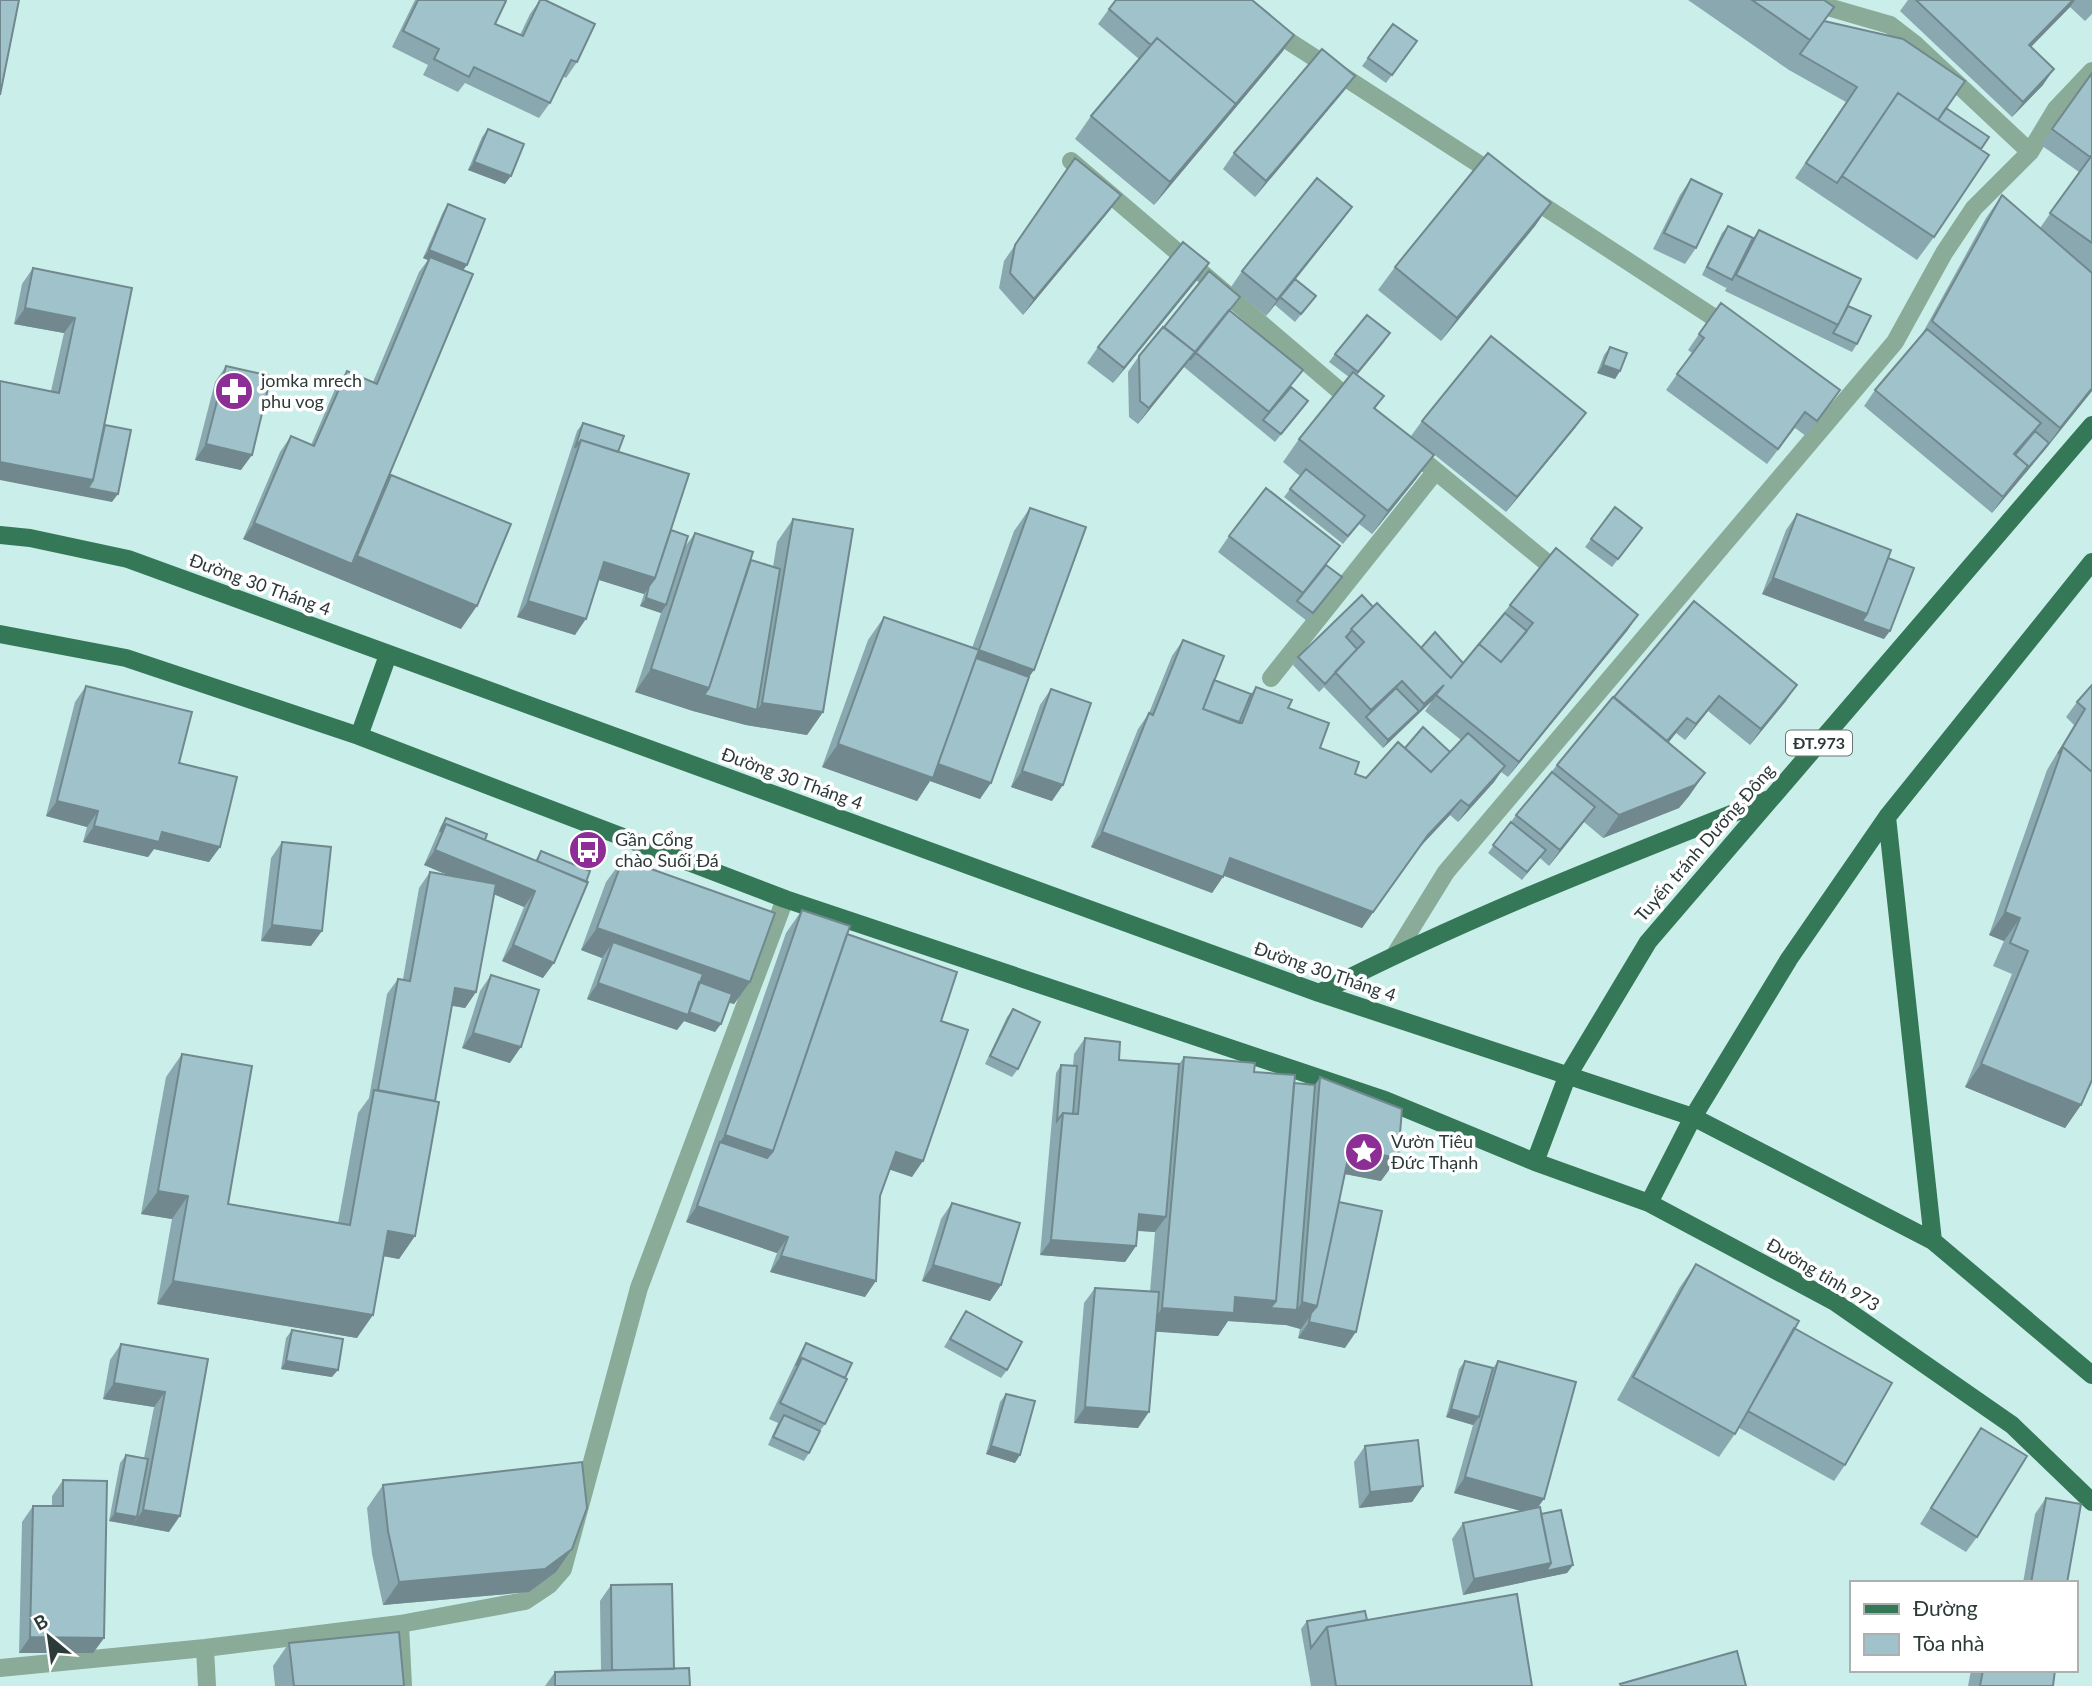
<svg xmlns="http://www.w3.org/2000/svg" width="2092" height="1686" font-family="Lato,sans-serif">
	<rect width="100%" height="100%" fill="#caefea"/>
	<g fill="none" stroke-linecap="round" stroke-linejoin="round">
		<path stroke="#8aab97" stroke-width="18" d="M1804,0L1890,25L1916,45L2030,152
			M1270,29L1499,177
			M1071,161L1355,404
			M1528,196L1730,328
			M1409,449L1563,576
			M1271,678L1435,472
			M1396,953L1446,872L1895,342L1944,253L1974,208L2030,152L2056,109L2092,71
			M400,1624L403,1686
			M205,1648L207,1686
			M0,1668L205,1648L400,1624L525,1601L549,1585L563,1569L639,1288L785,899"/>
		<path stroke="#357857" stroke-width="18" d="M0,535L30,538L128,559L1319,993L1693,1117L1933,1241L2092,1375
			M0,634L126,658L359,736L785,899L1385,1100L1535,1162L1649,1203L1835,1302L2012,1425L2092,1502
			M359,736L388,655
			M1887,817L1933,1241
			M1319,993C1465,918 1617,859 1769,799
			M1535,1162L1567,1077L1648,942L2092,425
			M1649,1203L1693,1117L1789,959L1887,817L2092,562"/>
	</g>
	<path fill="#8aa8af" d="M415,0H505L495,24L520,35L530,14L540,0L577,62L566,78L563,76L550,103L539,118L465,83L458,92L423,75L428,65L392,47Z
		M1688,0H1824L1813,36L1946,108L1981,149L1934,237L1917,260L1795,178L1846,102L1789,70Z
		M1908,0H2092V14L2085,21L2070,7L2031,47L2043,85L2012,117L1900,11Z
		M1109,9L1283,51L1154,205L1075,139L1091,116L1139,59L1098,24Z
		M1393,24L1417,41L1386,83L1362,66Z
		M2092,73V391L1992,513L1864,406L1875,390L1921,336L1986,218L2002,195L2040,228L2079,172L2041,145Z
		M1355,76L1344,91L1255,197L1223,169L1234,153Z
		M488,129L505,184L468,170L482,137Z
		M1075,158L1121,195L1110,210L1023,315L999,288L1004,261Z
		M1691,179L1696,248L1685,264L1653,249L1680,195Z
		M1551,203L1535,226L1441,341L1378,290L1395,267Z
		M448,204L463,270L386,482L391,475L461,629L243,539L280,452L291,436L311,445L336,387L347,371L373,382L419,272L428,260L423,258L443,212Z
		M1352,207L1341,222L1296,279L1316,296L1295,322L1275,305L1266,316L1231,287L1242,271Z
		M1728,226L1753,238L1759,230L1848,306L1857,344L1852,352L1725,291L1727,287L1726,288L1702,275L1722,233Z
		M1209,263L1198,279L1113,383L1087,363L1098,347Z
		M33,268L132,288L105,425L112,502L51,391L64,333L14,324L22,284Z
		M1230,311L1291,387L1308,401L1275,442L1184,367L1138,424L1129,417L1128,372L1139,356Z
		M1699,334L1829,406L1806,436L1795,428L1767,464L1666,390L1692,353L1688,350Z
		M1385,341L1357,375L1384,396L1375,409L1417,478L1372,534L1359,524L1343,544L1284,497L1300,476L1283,462L1299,439L1349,377L1329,362L1335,354Z
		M1610,347L1620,371L1615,379L1597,373L1604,355Z
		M226,366L241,470L195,460L215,382Z
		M1586,413L1575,428L1506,512L1411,436L1422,421Z
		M583,423L618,452L671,530L684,548L695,533L751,560L773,567L777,542L793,519L823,712L807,735L746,725L693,711L635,692L661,613L640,606L644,594L599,580L575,635L517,617L577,431Z
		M1615,507L1642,528L1612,567L1585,547Z
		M1030,508L1029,677L980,799L930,781L917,801L822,767L868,640L884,617L972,648L1014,531Z
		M1797,514L1888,558L1884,639L1762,594L1786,530Z
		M1229,536L1326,565L1342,577L1307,621L1218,552Z
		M1694,601L1786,701L1750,745L1708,711L1685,740L1676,733L1669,742L1705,773L1689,796L1679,808L1603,838L1584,822L1549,866L1540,858L1522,880L1488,853L1516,815L1557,765Z
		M1510,605L1638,615L1627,631L1508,777L1501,772L1494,782L1458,822L1450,815L1417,850L1362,928L1224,875L1212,893L1091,847L1138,729L1149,713L1172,656L1183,640L1214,680L1251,694L1256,687L1288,708L1320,748L1355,774L1366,778L1405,748L1450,752L1461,740L1425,711L1432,701L1383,748L1324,687L1325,686L1319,692L1293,665L1298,657L1373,607L1421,648L1463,663Z
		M2092,685L2081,1105L2065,1128L1965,1087L2012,974L1993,966L2004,941L1989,935L2047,770L2074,725L2066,717L2077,702Z
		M86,686L179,763L220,847L209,862L154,849L148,857L83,842L87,827L46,816L75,702Z
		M1051,689L1052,801L1011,787L1040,705Z
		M446,818L485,840L535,861L541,851L543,978L502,961L524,907L494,894L476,992L465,1008L452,1006L435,1101L415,1236L399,1259L383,1256L357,1338L157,1304L172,1219L141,1214L166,1077L182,1054L228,1204L338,1223L358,1113L369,1098L387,994L398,979H403L419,888L430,872L450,876L424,865L441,826Z
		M282,842L311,946L261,941L271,858Z
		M623,859L750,982L734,1004L729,1003L715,1032L684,1021L677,1030L587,999L602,958L581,950L606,882Z
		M802,910L847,934L941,1021L912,1177L889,1169L880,1196L865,1297L770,1272L777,1253L686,1222L786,933Z
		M491,975L510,1063L462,1048L480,991Z
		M1013,1009L1018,1069L1012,1077L985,1064L1007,1017Z
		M1085,1038L1119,1060L1179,1064L1184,1057L1254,1072L1294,1083L1315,1085L1320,1077L1381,1181L1345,1174L1339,1202L1345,1348L1298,1338L1300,1329L1286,1325L1228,1321L1218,1336L1156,1331L1138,1428L1074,1423L1084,1303L1095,1288L1150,1292L1155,1232L1138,1231L1136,1246L1125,1262L1040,1255L1056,1073L1061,1065L1073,1066L1074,1054Z
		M952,1203L1001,1285L990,1301L922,1281L941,1219Z
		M1696,1264L1794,1328L1845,1465L1834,1481L1739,1428L1719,1457L1617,1400L1680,1287Z
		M966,1311L1007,1370L1001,1378L944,1347Z
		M292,1330L332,1377L281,1369L286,1338Z
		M806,1343L825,1424L820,1431L809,1453L804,1461L768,1445L778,1423L769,1419L801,1351Z
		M121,1344L208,1359L169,1532L109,1521L120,1463L126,1455L144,1458L154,1407L103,1399L110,1360Z
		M1465,1361L1493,1368L1498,1361L1537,1508L1573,1565L1567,1573L1463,1595L1452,1539L1463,1523L1521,1511L1454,1493L1473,1425L1446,1417L1459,1369Z
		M1006,1394L1015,1463L986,1454L1000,1402Z
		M1981,1428L1977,1537L1966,1552L1920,1524Z
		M1365,1446L1423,1486L1412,1502L1359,1508L1354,1462Z
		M63,1480L104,1638L93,1653H19L22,1522L33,1506H52V1496Z
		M383,1485L556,1572L529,1592L383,1605L372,1554L367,1508Z
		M2046,1498L2067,1583H2023L2035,1514Z
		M611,1585L674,1669L690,1686H545L555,1672L601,1670L600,1601Z
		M1367,1620L1532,1686H1311L1301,1629L1307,1621Z
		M289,1643L404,1686H275L273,1666Z
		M1971,1670H2055L2053,1686H1968Z"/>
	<path fill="#70888e" d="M2073,0H2075L2070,7L2018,60L2029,45Z
		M1294,35L1283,51L1154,205L1170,182Z
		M2054,69L2043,85L2012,117L2023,102Z
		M1355,76L1344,91L1255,197L1266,181Z
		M474,162L511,176L505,184L468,170Z
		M1121,195L1110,210L1023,315L1034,299Z
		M1551,203L1535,226L1441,341L1457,318Z
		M1352,207L1341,222L1266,316L1277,300Z
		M429,250L467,265L461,273L430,257L428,260L423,258Z
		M1209,263L1198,279L1113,383L1124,368Z
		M25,308L75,318L64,333L14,324Z
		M1195,352L1184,367L1138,424L1149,408Z
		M1603,365L1620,371L1615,379L1597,373Z
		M2092,388V391L2044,451L1992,513L2003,497L2049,443L2060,428Z
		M1586,413L1575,428L1506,512L1517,497Z
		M206,444L252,455L241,470L195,460Z
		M1434,455L1417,478L1372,534L1388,511Z
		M0,462L93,480L118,494L112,502L0,480Z
		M254,523L352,564L357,556L477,606L461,629L243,539Z
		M604,562L655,578L644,594L593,578Z
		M1773,578L1867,614L1890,631L1884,639L1762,594Z
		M646,598L666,605L661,613L640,606Z
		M528,601L586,619L575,635L517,617Z
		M1638,615L1627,631L1508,777L1519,762Z
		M979,650L1034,670L1018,693L974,657Z
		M651,669L709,688L757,710L762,703L823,712L807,735L746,725L693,711L635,692Z
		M1402,681L1391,696L1366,717L1360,725L1371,710Z
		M1444,685L1433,700L1383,748L1388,740L1419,711L1424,704Z
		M1797,685L1786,701L1750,745L1761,729Z
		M1719,696L1708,711L1685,740L1696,724Z
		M1687,718L1676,733L1651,764L1662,748Z
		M838,744L935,763L991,783L980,799L930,781L917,801L822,767Z
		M1505,766L1494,782L1458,822L1469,806Z
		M1022,771L1063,785L1052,801L1011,787Z
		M1705,773L1689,796L1679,808L1603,838L1619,815Z
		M1461,800L1450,815L1417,850L1362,928L1219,874L1230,858L1428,835Z
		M57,801L98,811L87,827L46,816Z
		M1595,807L1584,822L1549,866L1560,850Z
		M94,826L162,832L220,847L209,862L154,849L148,857L83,842Z
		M1102,832L1223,877L1212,893L1091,847Z
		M435,850L535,891L524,907L424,865Z
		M2005,912L2020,918L2004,941L1989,935Z
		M272,925L322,931L311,946L261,941Z
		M597,928L750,982L734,1004L694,990L613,942L602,958L581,950Z
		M513,945L554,963L543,978L502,961Z
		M598,983L686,1011L721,1024L715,1032L684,1021L677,1030L587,999Z
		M455,988L476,992L465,1008L444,1004Z
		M473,1033L521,1047L510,1063L462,1048Z
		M1981,1064L2081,1105L2065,1128L1965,1087Z
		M725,1135L773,1151L756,1174L720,1142Z
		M1350,1149L1398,1158L1381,1181L1334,1172Z
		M896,1152L923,1161L912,1177L885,1168Z
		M158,1191L188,1196L172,1219L141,1214Z
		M697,1206L788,1237L777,1253L686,1222Z
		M1139,1214L1166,1217L1155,1232L1128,1230Z
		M388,1231L415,1236L399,1259L372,1254Z
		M1051,1240L1136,1246L1125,1262L1040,1255Z
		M781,1256L876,1281L865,1297L770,1272Z
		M933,1265L1001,1285L990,1301L922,1281Z
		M173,1281L373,1315L357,1338L157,1304Z
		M1235,1297L1276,1301L1297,1310L1302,1302L1317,1306L1301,1329L1286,1325L1228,1321L1218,1336L1146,1331L1162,1308Z
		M1309,1322L1356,1332L1345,1348L1298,1338Z
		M286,1361L338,1370L332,1377L281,1369Z
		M114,1383L165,1392L154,1407L103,1399Z
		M1085,1407L1149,1412L1138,1428L1074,1423Z
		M1451,1409L1479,1417L1473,1425L1446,1417Z
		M991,1446L1020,1455L1015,1463L986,1454Z
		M1465,1477L1544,1499L1533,1514L1454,1493Z
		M1423,1486L1412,1502L1359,1508L1370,1492Z
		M143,1510L180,1516L169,1532L132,1525Z
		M115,1513L137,1517L132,1525L109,1521Z
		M572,1549L556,1572L529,1592L383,1605L399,1582Z
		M1551,1563L1573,1565L1567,1573L1463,1595L1474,1579Z
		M30,1637L104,1638L93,1653H19Z"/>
	<path fill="#a0c3cb" stroke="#70888e" stroke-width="2" d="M0,0H19L0,95Z
		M418,0H505L506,1L495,24L523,36L540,0H545L595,24L577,62L571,60L550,103L474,67L469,77L434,59L439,49L403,31Z
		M1116,0H1252L1294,35L1230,111L1236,104L1157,38L1151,45L1109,9Z
		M1752,0H1824L1834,7L1810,40Z
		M1916,0H2073L2029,45L2054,69L2023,102Z
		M1824,21L1903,39L1965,81L1938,120L1898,93L1837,183L1806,163L1857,87L1800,54Z
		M1393,24L1417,41L1392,75L1368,58Z
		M1157,38L1236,104L1170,182L1091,116Z
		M1322,49L1355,76L1266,181L1234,153Z
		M2092,73V155L2090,157L2052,129Z
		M1898,93L1989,155L1934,237L1842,176Z
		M1946,108L1989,137L1981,149L1938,120Z
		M488,129L524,144L511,176L474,162Z
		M1488,153L1551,203L1457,318L1395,267Z
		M2092,155V243L2050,213Z
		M1075,158L1121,195L1034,299L1010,273L1015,245Z
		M1317,178L1352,207L1277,300L1242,271Z
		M1691,179L1722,194L1696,248L1664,233Z
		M2002,195L2092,273V388L2060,428L1932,321Z
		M448,204L485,219L467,265L429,250Z
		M1728,226L1753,238L1732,280L1707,267Z
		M1759,230L1861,279L1838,325L1736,275Z
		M1183,242L1209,263L1124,368L1098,347Z
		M430,257L473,274L352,564L254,523L291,436L314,446L347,371L377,384Z
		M33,268L132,288L93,480L0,462V381L59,393L75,318L25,308Z
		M1209,271L1240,297L1190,360L1195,352L1164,327Z
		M1295,279L1316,296L1301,314L1280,297Z
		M1721,303L1840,390L1817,421L1805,412L1778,449L1677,374L1704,338L1699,334Z
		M1848,306L1871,316L1857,344L1833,333L1838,325Z
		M1229,310L1303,370L1269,412L1195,352Z
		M1367,315L1390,333L1358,372L1335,354Z
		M1163,327L1195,352L1149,408L1140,401L1139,356Z
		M1927,329L2041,423L2014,454L2028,466L2003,497L1875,390Z
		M1491,336L1586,413L1517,497L1422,421Z
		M1610,347L1627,353L1620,371L1603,365Z
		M226,366L271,376L252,455L206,444Z
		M1353,372L1384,396L1374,408L1434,455L1388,511L1299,439Z
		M1291,387L1308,401L1281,434L1263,420Z
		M583,423L624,436L618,452L581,440L575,448Z
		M105,425L131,430L118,494L88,488L93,480Z
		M2035,431L2049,443L2023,474L2028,466L2015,455Z
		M581,440L689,474L655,578L604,562L586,619L528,601Z
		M1306,469L1365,516L1348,536L1290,489Z
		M391,475L511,524L477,606L357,556Z
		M1266,488L1340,546L1303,593L1229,536Z
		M1615,507L1642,528L1618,559L1591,539Z
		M1030,508L1086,527L1034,670L979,650L933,778L838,744L884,617L979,650Z
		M1797,514L1891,550L1867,614L1773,578Z
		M793,519L853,529L823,712L762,703Z
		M671,530L688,536L666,605L646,598L649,586L655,578Z
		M695,533L753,552L709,688L651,669Z
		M1556,548L1638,615L1519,762L1436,695L1444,685L1424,704L1402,681L1371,710L1335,672L1364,642L1351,629L1377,603L1451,678L1479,644L1501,662L1533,623L1510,605Z
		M1888,558L1914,568L1890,631L1862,621L1867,614Z
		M751,560L780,569L757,710L704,695L709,688Z
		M1326,565L1342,577L1313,613L1297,601Z
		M1362,595L1373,607L1351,629L1352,630L1346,637L1357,649L1325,684L1298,657Z
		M1694,601L1797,685L1761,729L1719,696L1696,724L1687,718L1667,741L1614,697Z
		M1505,613L1527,631L1501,662L1479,644Z
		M1435,632L1463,663L1451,678L1421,648Z
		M1183,640L1224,656L1203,709L1242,723L1256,687L1292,700L1288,708L1329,723L1320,748L1359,762L1355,774L1366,778L1398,742L1431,772L1468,733L1505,766L1469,806L1461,800L1428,835L1373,912L1230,858L1223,877L1102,832L1149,713L1153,715Z
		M976,658L1029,677L991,783L938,764Z
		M1214,680L1251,694L1239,723L1203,709Z
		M2092,685V772L2063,747L2058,754L2085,709L2077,702Z
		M86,686L192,712L179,763L237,777L220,847L162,832L159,842L94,826L98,811L57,801Z
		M1396,688L1419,711L1388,740L1366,717Z
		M1051,689L1091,703L1063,785L1022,771Z
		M1613,697L1705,773L1695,785L1619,815L1557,765Z
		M1423,727L1450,752L1431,772L1405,748Z
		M2063,747L2092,772V1080L2081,1105L1981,1064L2028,951L2010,943L2020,918L2005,912Z
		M1552,772L1595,807L1560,850L1516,815Z
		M446,818L487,834L485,840L446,824L440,832Z
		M1511,822L1546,850L1527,872L1493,845Z
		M446,824L588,882L554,963L513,945L535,891L435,850Z
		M282,842L331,847L322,931L272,925Z
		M541,851L590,871L586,882L537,861Z
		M623,859L775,913L750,982L597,928Z
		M430,872L496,884L476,992L455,988L435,1101L378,1090L398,979L410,981Z
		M802,910L850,926L773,1151L725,1135Z
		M847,934L957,972L941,1021L968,1030L923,1161L896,1152L880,1196L876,1281L781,1256L788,1237L697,1206L720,1142L767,1158L773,1151Z
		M613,942L703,974L688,1015L598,983Z
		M491,975L539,990L521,1047L473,1033Z
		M699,982L732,994L721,1024L689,1012Z
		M1013,1009L1040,1022L1018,1069L990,1056Z
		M1085,1038L1120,1042L1119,1060L1179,1064L1166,1217L1139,1214L1136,1246L1051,1240L1063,1113L1078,1114Z
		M182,1054L252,1066L228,1204L350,1225L374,1090L439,1102L415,1236L388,1231L373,1315L173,1281L188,1196L158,1191Z
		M1184,1057L1255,1063L1254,1072L1295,1075L1276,1301L1235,1297L1234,1313L1162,1308Z
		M1061,1065L1077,1066L1073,1114L1063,1113L1057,1121Z
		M1320,1077L1402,1109L1398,1158L1350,1149L1317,1306L1302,1302Z
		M1294,1083L1315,1085L1297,1310L1270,1308L1276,1301Z
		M1339,1202L1382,1211L1356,1332L1309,1322L1311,1313L1317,1306Z
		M952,1203L1020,1223L1001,1285L933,1265Z
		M1696,1264L1799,1321L1735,1434L1633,1377Z
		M1095,1288L1159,1292L1149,1412L1085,1407Z
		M966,1311L1022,1342L1007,1370L950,1339Z
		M1794,1328L1892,1383L1845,1465L1748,1411Z
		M292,1330L343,1339L338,1370L286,1361Z
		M806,1343L852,1363L845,1378L802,1358L796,1366Z
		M121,1344L208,1359L180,1516L143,1510L165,1392L114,1383Z
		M802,1358L847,1379L825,1424L780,1403Z
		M1465,1361L1493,1368L1479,1417L1451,1409Z
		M1498,1361L1576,1382L1544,1499L1465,1477Z
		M1006,1394L1035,1401L1020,1455L991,1446Z
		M784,1415L820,1431L809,1453L773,1437Z
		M1981,1428L2027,1456L1977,1537L1931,1508Z
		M1418,1440L1423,1486L1370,1492L1365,1446Z
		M126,1455L148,1459L137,1517L115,1513Z
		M582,1462L587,1508L572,1549L545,1569L399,1582L388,1531L383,1485Z
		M63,1480L107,1481L104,1638L30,1637L33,1506H63Z
		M2046,1498L2081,1504L2067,1583H2031Z
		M1540,1507L1551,1563L1474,1579L1463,1523Z
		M1561,1510L1573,1565L1546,1571L1551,1563L1541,1514Z
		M672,1584L674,1669L612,1670L611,1585Z
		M1517,1594L1532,1686H1336L1327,1627Z
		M1365,1611L1367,1620L1327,1627L1311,1648L1307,1621Z
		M399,1632L404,1686H294L289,1643Z
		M1737,1651L1746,1686H1621L1620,1684Z
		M689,1668L690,1686H555V1672Z
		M1983,1670H2055L2053,1686H1980Z"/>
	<defs>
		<symbol id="pharmacy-disc" viewBox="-11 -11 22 22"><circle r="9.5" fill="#8d2d96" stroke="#fff"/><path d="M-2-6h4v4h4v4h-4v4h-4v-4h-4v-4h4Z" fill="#fff"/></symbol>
		<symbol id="bus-disc" viewBox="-11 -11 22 22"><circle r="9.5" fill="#8d2d96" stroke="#fff"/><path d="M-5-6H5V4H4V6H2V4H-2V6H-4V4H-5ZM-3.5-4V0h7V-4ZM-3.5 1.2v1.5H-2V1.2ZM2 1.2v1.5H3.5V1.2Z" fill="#fff"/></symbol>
		<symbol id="sight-disc" viewBox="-11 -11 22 22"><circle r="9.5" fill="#8d2d96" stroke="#fff"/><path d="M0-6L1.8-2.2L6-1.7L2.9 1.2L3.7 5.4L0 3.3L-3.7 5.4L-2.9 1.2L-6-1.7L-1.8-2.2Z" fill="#fff"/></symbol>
	</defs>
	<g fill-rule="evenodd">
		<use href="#pharmacy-disc" x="212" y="369" width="44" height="44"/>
		<use href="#bus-disc" x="566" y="828" width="44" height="44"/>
		<use href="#sight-disc" x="1342" y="1130" width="44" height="44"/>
	</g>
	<g text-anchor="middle" stroke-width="7" stroke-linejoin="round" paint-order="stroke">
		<rect fill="#fff" stroke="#6b7674" stroke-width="2" x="1786" y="730.5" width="66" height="25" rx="5"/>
		<g font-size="16" font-weight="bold" fill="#2c3b39">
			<text x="1819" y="749">ĐT.973</text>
		</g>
		<g font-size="18" fill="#2c3b39" stroke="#fff" text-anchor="start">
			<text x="261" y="387">jomka mrech<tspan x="261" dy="21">phu vog</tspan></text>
			<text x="615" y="846">Gần Cổng<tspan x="615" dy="21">chào Suối Đá</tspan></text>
			<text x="1391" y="1148">Vườn Tiêu<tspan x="1391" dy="21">Đức Thạnh</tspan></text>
		</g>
		<g font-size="18" fill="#2c3b39" stroke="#fff">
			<text transform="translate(260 585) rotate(20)" y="6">Đường 30 Tháng 4</text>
			<text transform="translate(792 779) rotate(20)" y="6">Đường 30 Tháng 4</text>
			<text transform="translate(1705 843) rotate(-49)" y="6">Tuyến tránh Dương Đông</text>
			<text transform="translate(1325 972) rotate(19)" y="6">Đường 30 Tháng 4</text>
			<text transform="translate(1823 1275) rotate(30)" y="6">Đường tỉnh 973</text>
		</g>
	</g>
	<rect x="1850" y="1581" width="228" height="91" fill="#ffffff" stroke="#abb1b0" stroke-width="2"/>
	<rect x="1864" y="1604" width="35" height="10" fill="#357857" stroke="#abb1b0" stroke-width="2"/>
	<text x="1913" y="1616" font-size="21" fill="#2c3b39">Đường</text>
	<rect x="1864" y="1634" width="35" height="21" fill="#a0c3cb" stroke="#abb1b0" stroke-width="2"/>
	<text x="1913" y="1651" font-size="21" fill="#2c3b39">Tòa nhà</text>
	<g transform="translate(49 1637) rotate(331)" stroke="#ffffff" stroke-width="5" paint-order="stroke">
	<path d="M0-5L12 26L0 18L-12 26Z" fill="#2c3b39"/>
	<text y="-10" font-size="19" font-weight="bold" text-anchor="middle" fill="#2c3b39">B</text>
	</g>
</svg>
